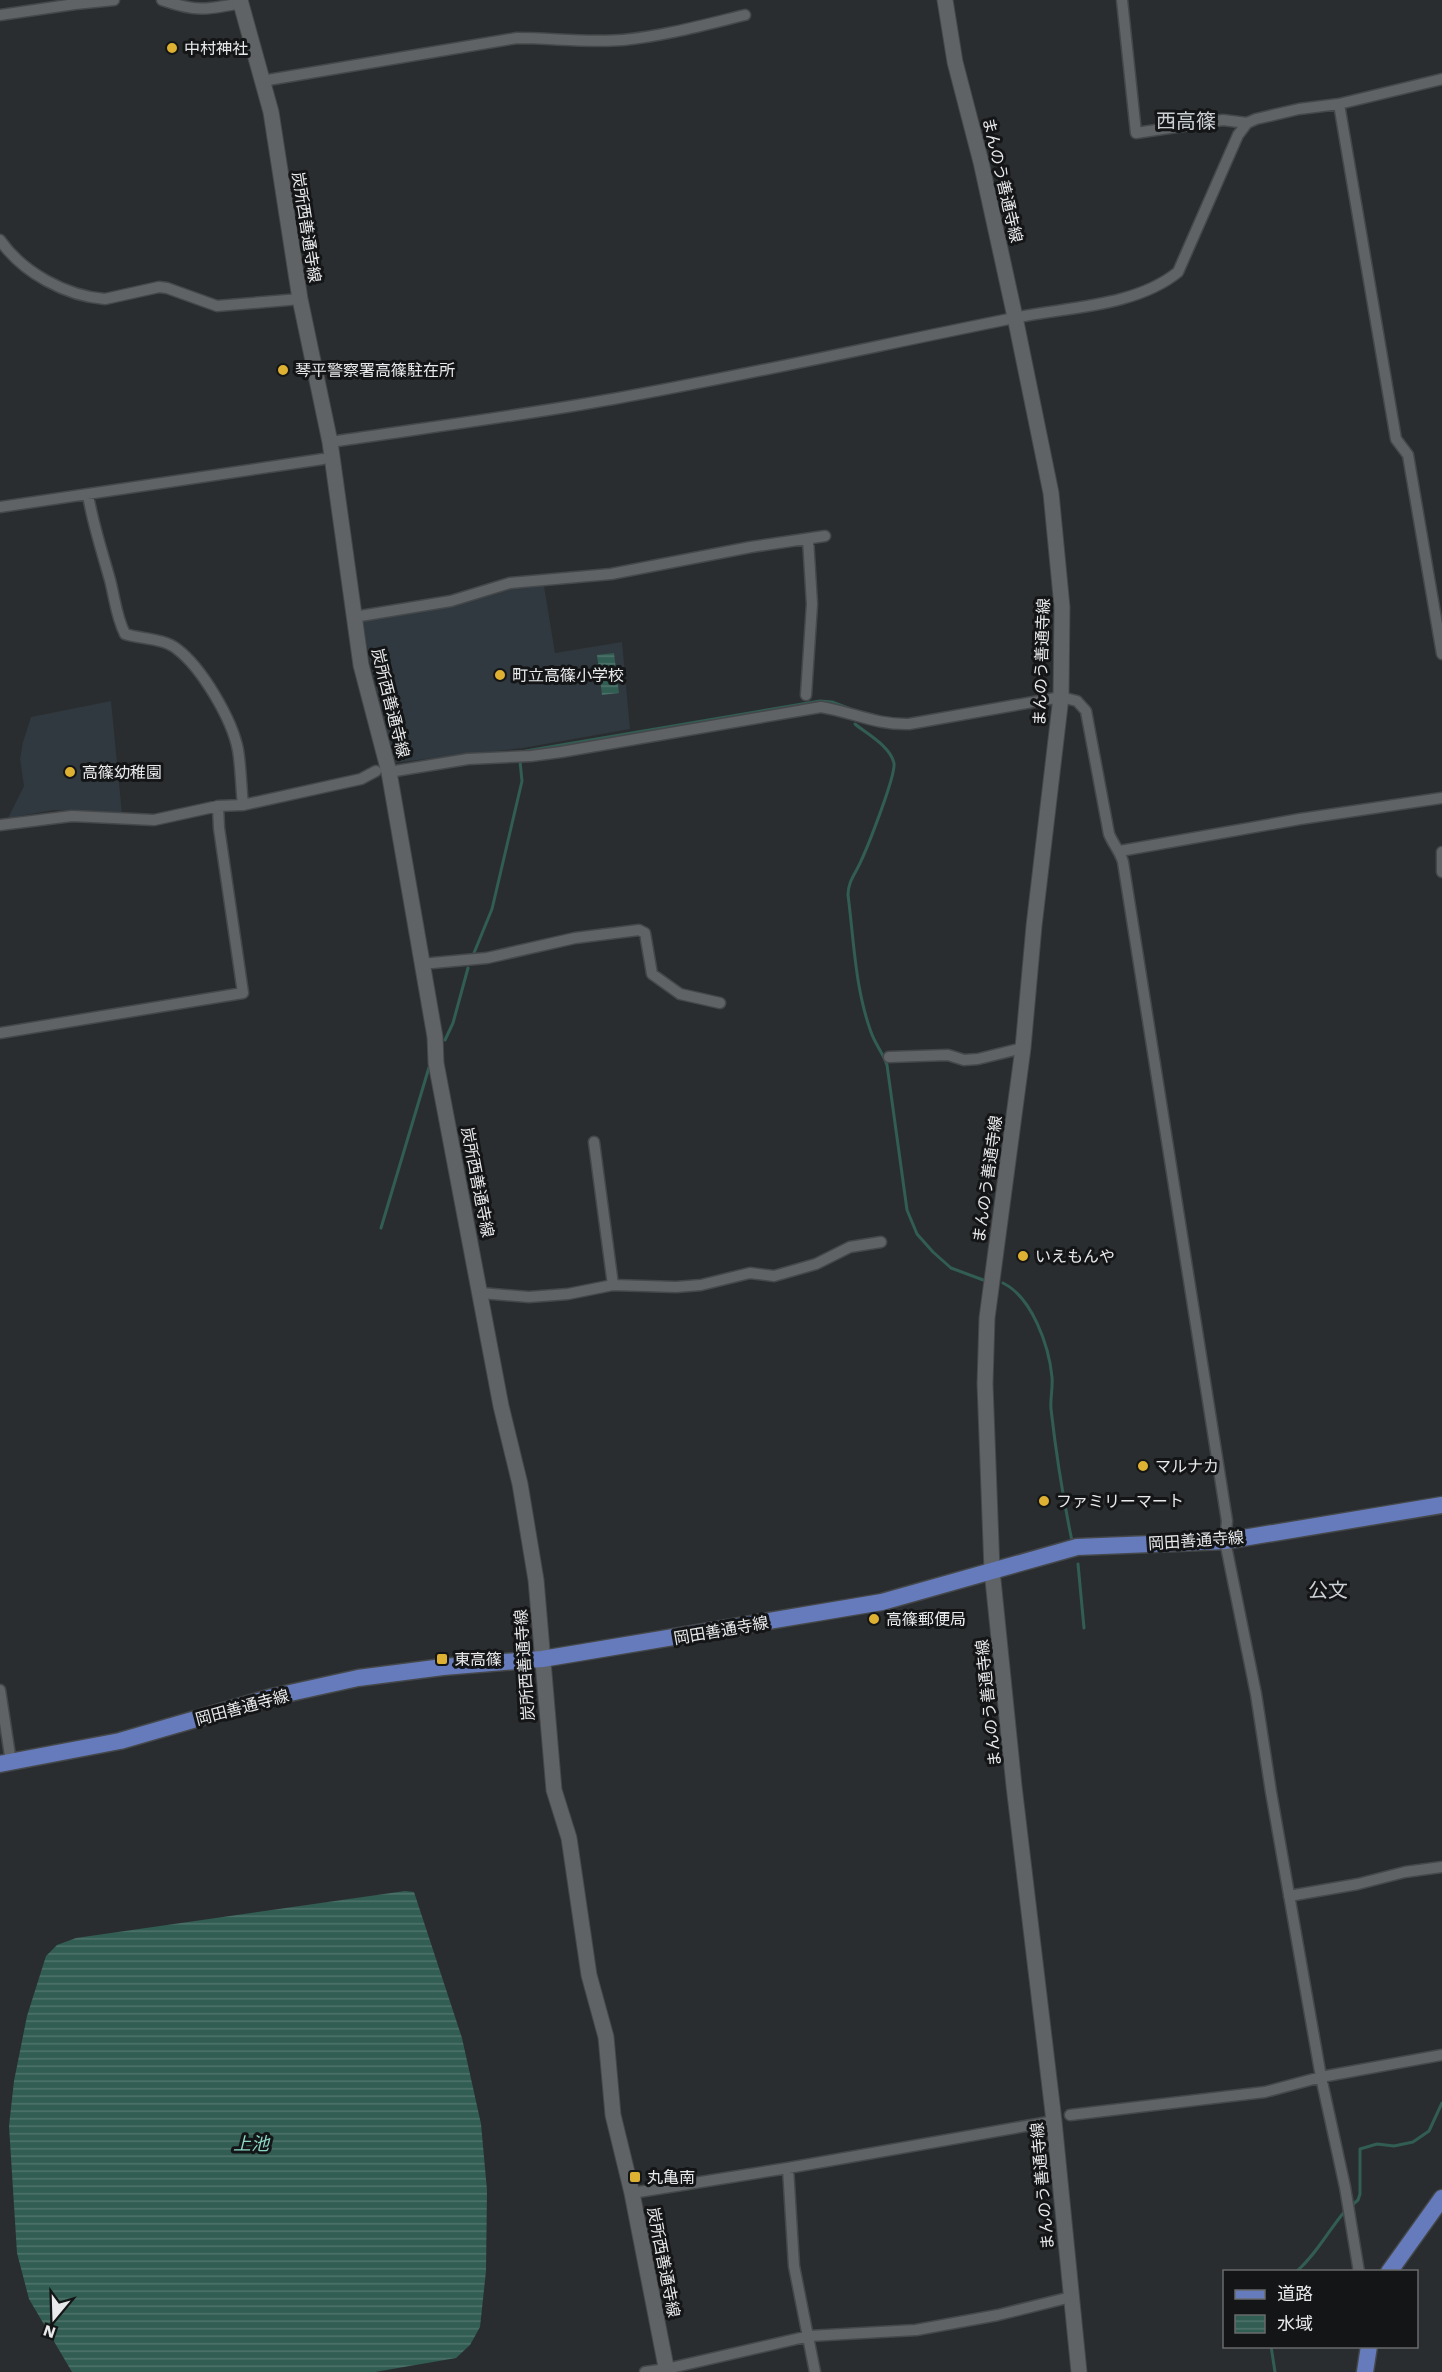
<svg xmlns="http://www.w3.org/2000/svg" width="1442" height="2372" font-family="'Work Sans','Noto Sans JP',sans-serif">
	<defs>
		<pattern id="water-rules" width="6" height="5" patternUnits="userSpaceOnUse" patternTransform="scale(1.5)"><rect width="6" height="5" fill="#315d53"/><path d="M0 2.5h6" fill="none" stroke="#4f746c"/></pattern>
	</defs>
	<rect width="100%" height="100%" fill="#2a2d2f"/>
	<path fill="#30393f" d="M544,586L555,653L622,642L630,729L523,748L392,763L361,618L512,587Z
		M111,701L122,814L54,810L8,818L24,786L20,759L23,742L31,717Z"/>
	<path fill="url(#water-rules)" d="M614,653L619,693L602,695L597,655Z
		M405,1891L414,1892L462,2038L481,2124L487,2190L486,2271L480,2327L470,2345L456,2358L375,2372H72L29,2299L17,2253L9,2126L14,2081L27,2016L46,1956L57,1945L76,1938Z"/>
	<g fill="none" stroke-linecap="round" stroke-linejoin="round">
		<path stroke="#315d53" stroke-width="3" d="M855,724C867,734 890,746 894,763C896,775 868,846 861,861C856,873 848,881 848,895C854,941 855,988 871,1032C875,1044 883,1053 887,1065L907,1210L917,1234L933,1252L951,1268L986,1281
			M526,751L820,701L832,702L848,708
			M474,953L492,909L522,781L520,761
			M445,1040L453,1023L468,968
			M381,1228L430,1064
			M1003,1283C1032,1297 1049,1346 1052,1377C1053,1388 1050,1399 1051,1409C1056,1453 1063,1498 1072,1541
			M1078,1564L1084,1628
			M1350,2207L1358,2200L1360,2194V2149L1377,2144L1394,2146L1413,2142L1429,2131L1442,2103
			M1296,2272C1316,2255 1328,2231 1345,2211
			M1271,2346L1275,2372"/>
		<defs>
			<path id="minor" d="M162,0C197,12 205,10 241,3
				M1122,0L1136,133L1223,120L1247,123
				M0,15L75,4L114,0
				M262,81L517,38C552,38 587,43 623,40C664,36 704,25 745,15
				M1339,104L1396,439L1408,455L1442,654
				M0,240C23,273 66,296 105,299L159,287L167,288L217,306L300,299
				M330,442C424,428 519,416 613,399C747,375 880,345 1014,318C1066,307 1135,307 1178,272L1238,135L1247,123L1256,119L1299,109L1339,104L1442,79
				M88,495C93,525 102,551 110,580C115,599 116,616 125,634C140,639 164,638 177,649C202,668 232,719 238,750C241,768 241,787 243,805
				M0,507L323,459
				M354,617L451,601L510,583L611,574L751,547L825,536
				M806,695L812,604L808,539
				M389,772L468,759L531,756L561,752L821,707C852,712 876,725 909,724L1061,697L1077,701L1086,711L1109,834C1113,844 1120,851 1123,862L1227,1521L1225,1541L1256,1694L1271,1792L1321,2077L1345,2187L1359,2272
				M0,825L72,816L154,820L218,806L243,805L361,779L376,771
				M1120,851L1300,819L1442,798
				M1442,852V872
				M421,964L487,958L575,938L639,930L645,933L652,974L680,994L720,1003
				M0,1033L243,993L219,828L218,806
				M889,1057L948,1055L964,1060L978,1059L1023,1048
				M594,1142L613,1285
				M481,1293L529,1297L568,1294L613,1285L676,1287L701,1285L750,1273L774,1276L816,1264L850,1247L881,1242
				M0,1690L11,1762
				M1289,1896L1358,1884L1405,1872L1442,1867
				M1070,2115L1265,2092L1321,2077L1442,2055
				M788,2168L794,2266L815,2372
				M632,2193L788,2168L1054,2121
				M645,2372L666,2369L809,2336L916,2330L998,2315L1071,2297"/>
			<path id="secondary" d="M240,0L271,112L300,299L330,442L361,665L389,772L435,1037L436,1063L501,1406L520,1484L536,1580L554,1790L569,1838L589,1975L606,2037L613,2115L632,2193L667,2372
				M945,0L955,62L981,162L1015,317L1051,493L1062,607L1061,697L1034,926L1023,1048L987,1318L985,1384L992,1570L1014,1786L1054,2121L1079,2372"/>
			<path id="primary" d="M0,1764L120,1741L272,1697L358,1678L443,1667L542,1659L882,1602L1077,1547L1225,1541L1442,1505
				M1389,2272L1442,2198
				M1365,2372L1369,2346"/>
		</defs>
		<use href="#minor" stroke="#45484a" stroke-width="13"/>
		<use href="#secondary" stroke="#45484a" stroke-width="17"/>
		<use href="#primary" stroke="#45484a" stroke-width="19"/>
		<use href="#minor" stroke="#5f6366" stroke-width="10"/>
		<use href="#secondary" stroke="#5f6366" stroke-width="15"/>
		<use href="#primary" stroke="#667bbc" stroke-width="16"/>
	</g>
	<g fill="#deb133" stroke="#141516" stroke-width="2">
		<circle cx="172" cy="48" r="6"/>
		<circle cx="283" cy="370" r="6"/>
		<circle cx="500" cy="675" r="6"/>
		<circle cx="70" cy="772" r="6"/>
		<circle cx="1023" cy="1256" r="6"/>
		<circle cx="1143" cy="1466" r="6"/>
		<circle cx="1044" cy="1501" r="6"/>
		<circle cx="874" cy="1619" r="6"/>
		<rect x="436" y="1653" width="12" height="12" rx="3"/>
		<rect x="629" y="2171" width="12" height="12" rx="3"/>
	</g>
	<g text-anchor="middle" stroke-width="6" stroke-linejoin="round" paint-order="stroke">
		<g font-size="16" fill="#e7e9eb" stroke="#141516" text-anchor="start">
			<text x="184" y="54">中村神社</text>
			<text x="295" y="376">琴平警察署高篠駐在所</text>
			<text x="512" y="681">町立高篠小学校</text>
			<text x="82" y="778">高篠幼稚園</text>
			<text x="1035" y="1262">いえもんや</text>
			<text x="1155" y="1472">マルナカ</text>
			<text x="1056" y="1507">ファミリーマート</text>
			<text x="886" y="1625">高篠郵便局</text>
			<text x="454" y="1665">東高篠</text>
			<text x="647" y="2183">丸亀南</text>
		</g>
		<g font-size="16" fill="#e7e9eb" stroke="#141516">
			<text transform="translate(1003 180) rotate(77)" y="6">まんのう善通寺線</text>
			<text transform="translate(307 227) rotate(81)" y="6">炭所西善通寺線</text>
			<text transform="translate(1041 662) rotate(-88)" y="6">まんのう善通寺線</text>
			<text transform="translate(391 703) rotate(76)" y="6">炭所西善通寺線</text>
			<text transform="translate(987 1179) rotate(-82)" y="6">まんのう善通寺線</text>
			<text transform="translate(478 1182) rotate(79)" y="6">炭所西善通寺線</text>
			<text transform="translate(1196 1540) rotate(-4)" y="6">岡田善通寺線</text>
			<text transform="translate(721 1630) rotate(-10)" y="6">岡田善通寺線</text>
			<text transform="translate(524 1665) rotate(-94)" y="6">炭所西善通寺線</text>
			<text transform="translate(988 1703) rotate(-96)" y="6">まんのう善通寺線</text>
			<text transform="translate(242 1707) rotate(-15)" y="6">岡田善通寺線</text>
			<text transform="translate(1042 2186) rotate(-95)" y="6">まんのう善通寺線</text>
			<text transform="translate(664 2262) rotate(79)" y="6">炭所西善通寺線</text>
		</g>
		<g font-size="18" font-style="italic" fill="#8ad8c6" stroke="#141516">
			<text x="251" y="2150">上池</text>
		</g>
		<g font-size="20" fill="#ccd0d4" stroke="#141516">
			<text x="1186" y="128">西高篠</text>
			<text x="1328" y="1597">公文</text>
		</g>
	</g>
	<rect x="1223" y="2270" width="195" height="78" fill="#141516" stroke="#686a6b" stroke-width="1.5"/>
	<rect x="1235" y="2290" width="30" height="9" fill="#667bbc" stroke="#686a6b" stroke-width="1.5"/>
	<text x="1277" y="2300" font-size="18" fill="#e7e9eb">道路</text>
	<rect x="1235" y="2315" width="30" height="18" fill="url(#water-rules)" stroke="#686a6b" stroke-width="1.5"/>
	<text x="1277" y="2330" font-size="18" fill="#e7e9eb">水域</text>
	<g transform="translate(54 2318) rotate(199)" stroke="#141516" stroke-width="4.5" paint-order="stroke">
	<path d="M0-4.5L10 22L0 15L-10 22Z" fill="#e7e9eb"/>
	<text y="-9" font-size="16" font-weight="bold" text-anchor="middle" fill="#e7e9eb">N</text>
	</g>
</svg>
